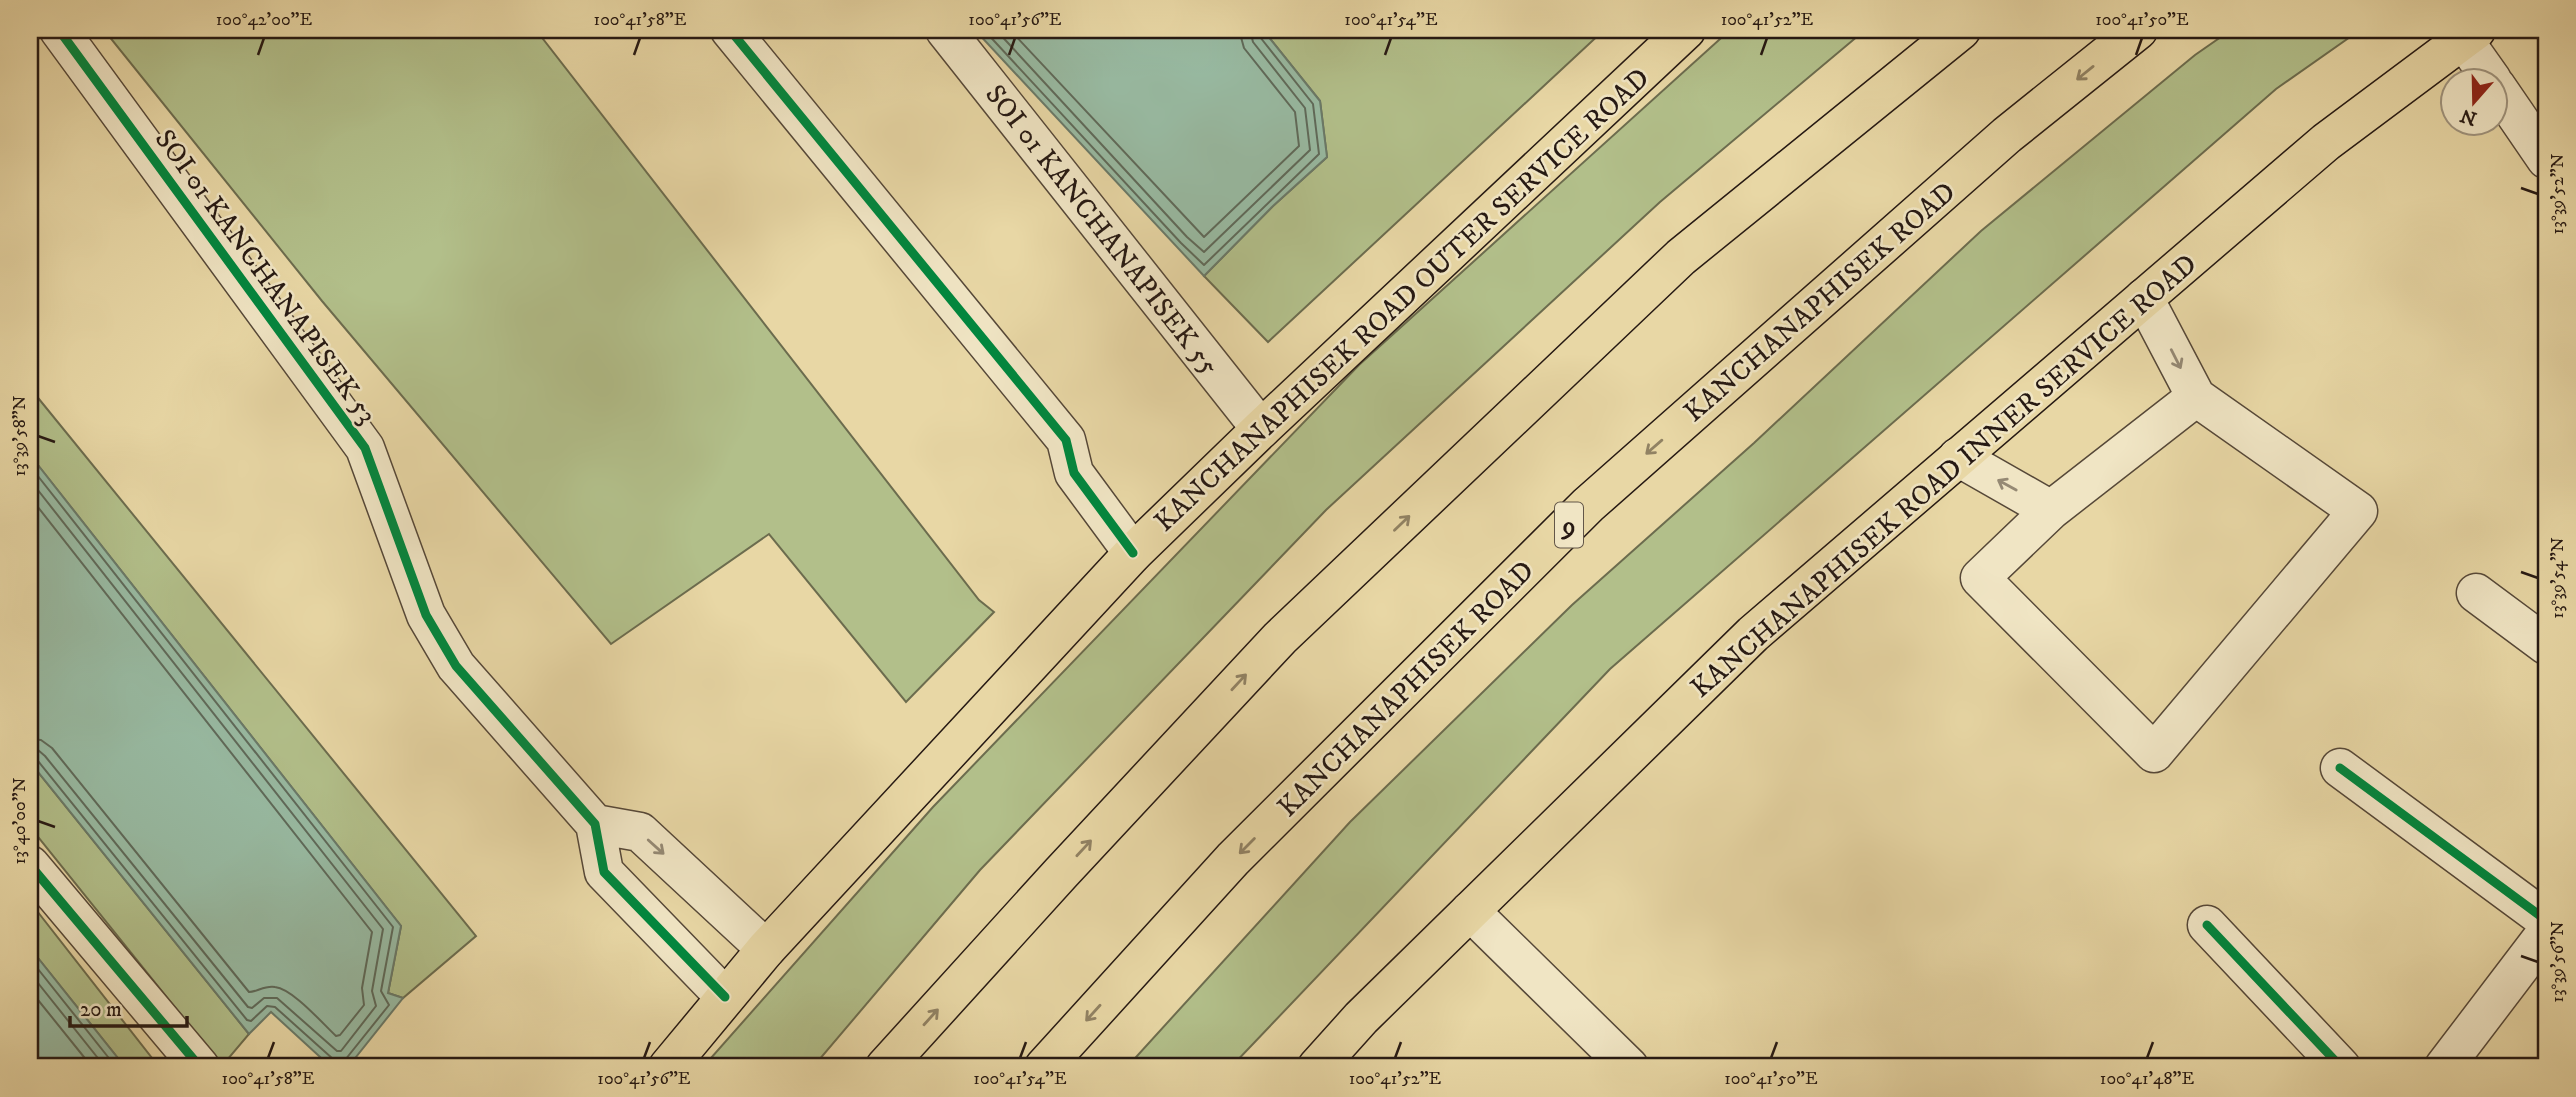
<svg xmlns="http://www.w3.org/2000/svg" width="2576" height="1097" font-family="'IM FELL DW Pica',serif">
	<rect width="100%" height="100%" fill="#e8d7a5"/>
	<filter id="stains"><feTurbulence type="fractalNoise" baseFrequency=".00286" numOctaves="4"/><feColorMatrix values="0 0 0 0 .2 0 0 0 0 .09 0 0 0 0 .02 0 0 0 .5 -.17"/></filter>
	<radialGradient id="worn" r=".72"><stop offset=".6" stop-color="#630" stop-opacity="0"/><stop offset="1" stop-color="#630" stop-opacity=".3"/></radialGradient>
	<path fill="#b2bf8a" stroke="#6c6c4e" stroke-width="2" d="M104,30H536L979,600L994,612L906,702L769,534L611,644L322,301Z
		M1263,30H1604L1268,342L1204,276L1273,206L1327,157L1320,101Z
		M1730,30H1865L1660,202L1326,510L980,870L813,1067H703L933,807L1359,365Z
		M2231,30H2360L2276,89L1610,669L1231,1067H1127L1350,822L1572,605L1754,443L1981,231L2195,55Z
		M30,388L476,936L403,998L388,993L401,926L30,455Z
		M30,762L249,1034L222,1066L30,827Z
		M30,902L159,1067H125L30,948Z"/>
	<path fill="#98baa2" stroke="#6a7a69" stroke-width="2" d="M975,30H1263L1320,101L1327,157L1273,206L1204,276Z
		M30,455L401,926L388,993L403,998L348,1067H331L271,1012L249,1034L30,762Z
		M30,948L125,1067H30Z"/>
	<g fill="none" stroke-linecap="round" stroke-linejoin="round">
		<path stroke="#5f6a5a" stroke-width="2" d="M984,30L1181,243L1204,265L1319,154L1313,104L1260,37L1258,30
			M996,30L1187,237L1204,252L1310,150L1305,108L1253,42L1250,30
			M1010,30L1204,237L1299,146L1295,112L1244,48L1239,30
			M30,466L393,927L381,991L389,1005L345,1060L343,1067
			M30,480L383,929L372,991L376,1006L341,1051H337L277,998H264L252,1008L248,1007L45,756L38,750L30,749
			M30,497L372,932L362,988L364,1005L340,1035L336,1036C322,1023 293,989 275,987C265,985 257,992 249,992L52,748L41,740L30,739
			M30,758L38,761L247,1020L251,1021L267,1006L275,1007L333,1059L335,1067
			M30,959L116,1067
			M30,973L105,1067
			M30,990L92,1067"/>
		<defs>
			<path id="minor" d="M59,30L365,448L426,615L456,666L595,824L604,872L725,997
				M730,30L1066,440L1074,473L1133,553
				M945,30L1261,429
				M2463,39L2492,80
				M2496,86L2546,159
				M1958,457L2051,510L2196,397L2144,298
				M2051,510L1980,578L2154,753L2358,511L2196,397
				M2476,593L2546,645
				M2340,768L2546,920
				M595,824L640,832L766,949
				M30,865L200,1067
				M1470,911L1629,1067
				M2207,925L2341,1067
				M2444,1067L2546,933"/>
			<path id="major" d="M668,1067L766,949L1133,553L1261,429L1686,30
				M1317,1067L1361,1018L1753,634L2326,142L2476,30"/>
			<path id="highway" d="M885,1067L1061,873L1280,638L1681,257L1961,30
				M1044,1067L1233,859L1588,505L2007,135L2138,30"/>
		</defs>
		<use href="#minor" stroke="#564838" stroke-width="41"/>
		<use href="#major" stroke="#261913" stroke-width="41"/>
		<use href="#highway" stroke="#261913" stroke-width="41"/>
		<use href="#minor" stroke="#f0e5c4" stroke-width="38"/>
		<use href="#major" stroke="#e8d7a5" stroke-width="38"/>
		<use href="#highway" stroke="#e8d7a5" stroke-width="38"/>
		<defs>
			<path id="cycleway" d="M59,30L365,448L426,615L456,666L595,824L604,872L725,997
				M730,30L1066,440L1074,473L1133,553
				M2340,768L2546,920
				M30,865L200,1067
				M2207,925L2341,1067"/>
		</defs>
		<use href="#cycleway" stroke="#f0e5c4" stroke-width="13"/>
		<use href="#cycleway" stroke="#00873e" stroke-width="9"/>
	</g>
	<defs><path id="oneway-shaft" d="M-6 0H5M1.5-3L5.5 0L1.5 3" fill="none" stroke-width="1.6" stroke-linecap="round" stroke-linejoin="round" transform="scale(1.75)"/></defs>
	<g stroke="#918263">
		<use href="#oneway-shaft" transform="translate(2085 73) rotate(141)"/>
		<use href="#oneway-shaft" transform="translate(1654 447) rotate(139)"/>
		<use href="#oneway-shaft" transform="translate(1402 523) rotate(-44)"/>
		<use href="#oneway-shaft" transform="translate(1239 682) rotate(-47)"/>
		<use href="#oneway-shaft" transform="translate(1247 846) rotate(135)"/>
		<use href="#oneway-shaft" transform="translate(1084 848) rotate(-47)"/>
		<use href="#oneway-shaft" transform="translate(1093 1013) rotate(132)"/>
		<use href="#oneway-shaft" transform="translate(931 1017) rotate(-48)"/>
	</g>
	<g stroke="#958974">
		<use href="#oneway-shaft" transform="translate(2176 359) rotate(63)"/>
		<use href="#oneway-shaft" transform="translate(2007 485) rotate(-151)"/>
		<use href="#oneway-shaft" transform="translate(656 847) rotate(42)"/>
	</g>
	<path fill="none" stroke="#261913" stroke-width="2.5" d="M258,55L264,38M634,55L640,38M1009,55L1015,38M1385,55L1391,38M1761,55L1767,38M2136,55L2142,38M2521,188L2538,194M38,436L55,442M2521,572L2538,578M38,821L55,827M2521,956L2538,962M268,1058L274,1042M644,1058L650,1042M1020,1058L1026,1042M1395,1058L1401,1042M1771,1058L1777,1042M2147,1058L2153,1042"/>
	<g text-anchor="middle" stroke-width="5" stroke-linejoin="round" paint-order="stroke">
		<rect fill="#f0e5c4" stroke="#635648" stroke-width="2" x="1555" y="502.5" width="28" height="45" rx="5"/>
		<g font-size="26" font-weight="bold" fill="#261913">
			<text x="1569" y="534">9</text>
		</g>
		<g font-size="28" fill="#261913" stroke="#f0e5c4">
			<text transform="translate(1103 229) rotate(52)" y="10">SOI 01 KANCHANAPISEK 55</text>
			<text transform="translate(267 276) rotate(54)" y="10">SOI 01 KANCHANAPISEK 53</text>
			<text transform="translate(1401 299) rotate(-43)" y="10">KANCHANAPHISEK ROAD OUTER SERVICE ROAD</text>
			<text transform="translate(1819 301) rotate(-41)" y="10">KANCHANAPHISEK ROAD</text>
			<text transform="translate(1943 475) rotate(-41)" y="10">KANCHANAPHISEK ROAD INNER SERVICE ROAD</text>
			<text transform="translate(1405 688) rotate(-45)" y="10">KANCHANAPHISEK ROAD</text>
		</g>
	</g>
	<rect width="2576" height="1097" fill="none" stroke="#e8d7a5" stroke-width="77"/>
	<g transform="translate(2474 102) rotate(200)"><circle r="33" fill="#f0e5c4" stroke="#9f937d" stroke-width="2"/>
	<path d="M0-5L12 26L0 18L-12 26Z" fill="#8f2418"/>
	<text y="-10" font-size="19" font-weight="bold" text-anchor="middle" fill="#261913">N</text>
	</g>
	<path d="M70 1016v10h117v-10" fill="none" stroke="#261913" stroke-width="3.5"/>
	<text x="80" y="1016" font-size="21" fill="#261913" stroke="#f0e5c4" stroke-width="5" paint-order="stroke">20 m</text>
	<rect x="38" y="38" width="2500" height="1020" fill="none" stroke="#261913" stroke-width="2.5"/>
	<g font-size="18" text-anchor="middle" fill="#261913">
		<text x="264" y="25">100°42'00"E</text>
		<text x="640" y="25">100°41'58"E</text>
		<text x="1015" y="25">100°41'56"E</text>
		<text x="1391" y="25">100°41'54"E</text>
		<text x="1767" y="25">100°41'52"E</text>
		<text x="2142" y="25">100°41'50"E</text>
		<text transform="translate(2557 194) rotate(-90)" y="6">13°39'52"N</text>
		<text transform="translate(19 436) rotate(-90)" y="6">13°39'58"N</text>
		<text transform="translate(2557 578) rotate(-90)" y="6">13°39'54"N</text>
		<text transform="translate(19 821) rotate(-90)" y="6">13°40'00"N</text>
		<text transform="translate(2557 962) rotate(-90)" y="6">13°39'56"N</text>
		<text x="268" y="1084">100°41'58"E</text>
		<text x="644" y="1084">100°41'56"E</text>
		<text x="1020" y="1084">100°41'54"E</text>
		<text x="1395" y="1084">100°41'52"E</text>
		<text x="1771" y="1084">100°41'50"E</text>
		<text x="2147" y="1084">100°41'48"E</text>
	</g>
	<rect width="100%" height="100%" filter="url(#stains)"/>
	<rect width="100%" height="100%" fill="url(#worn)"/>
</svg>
